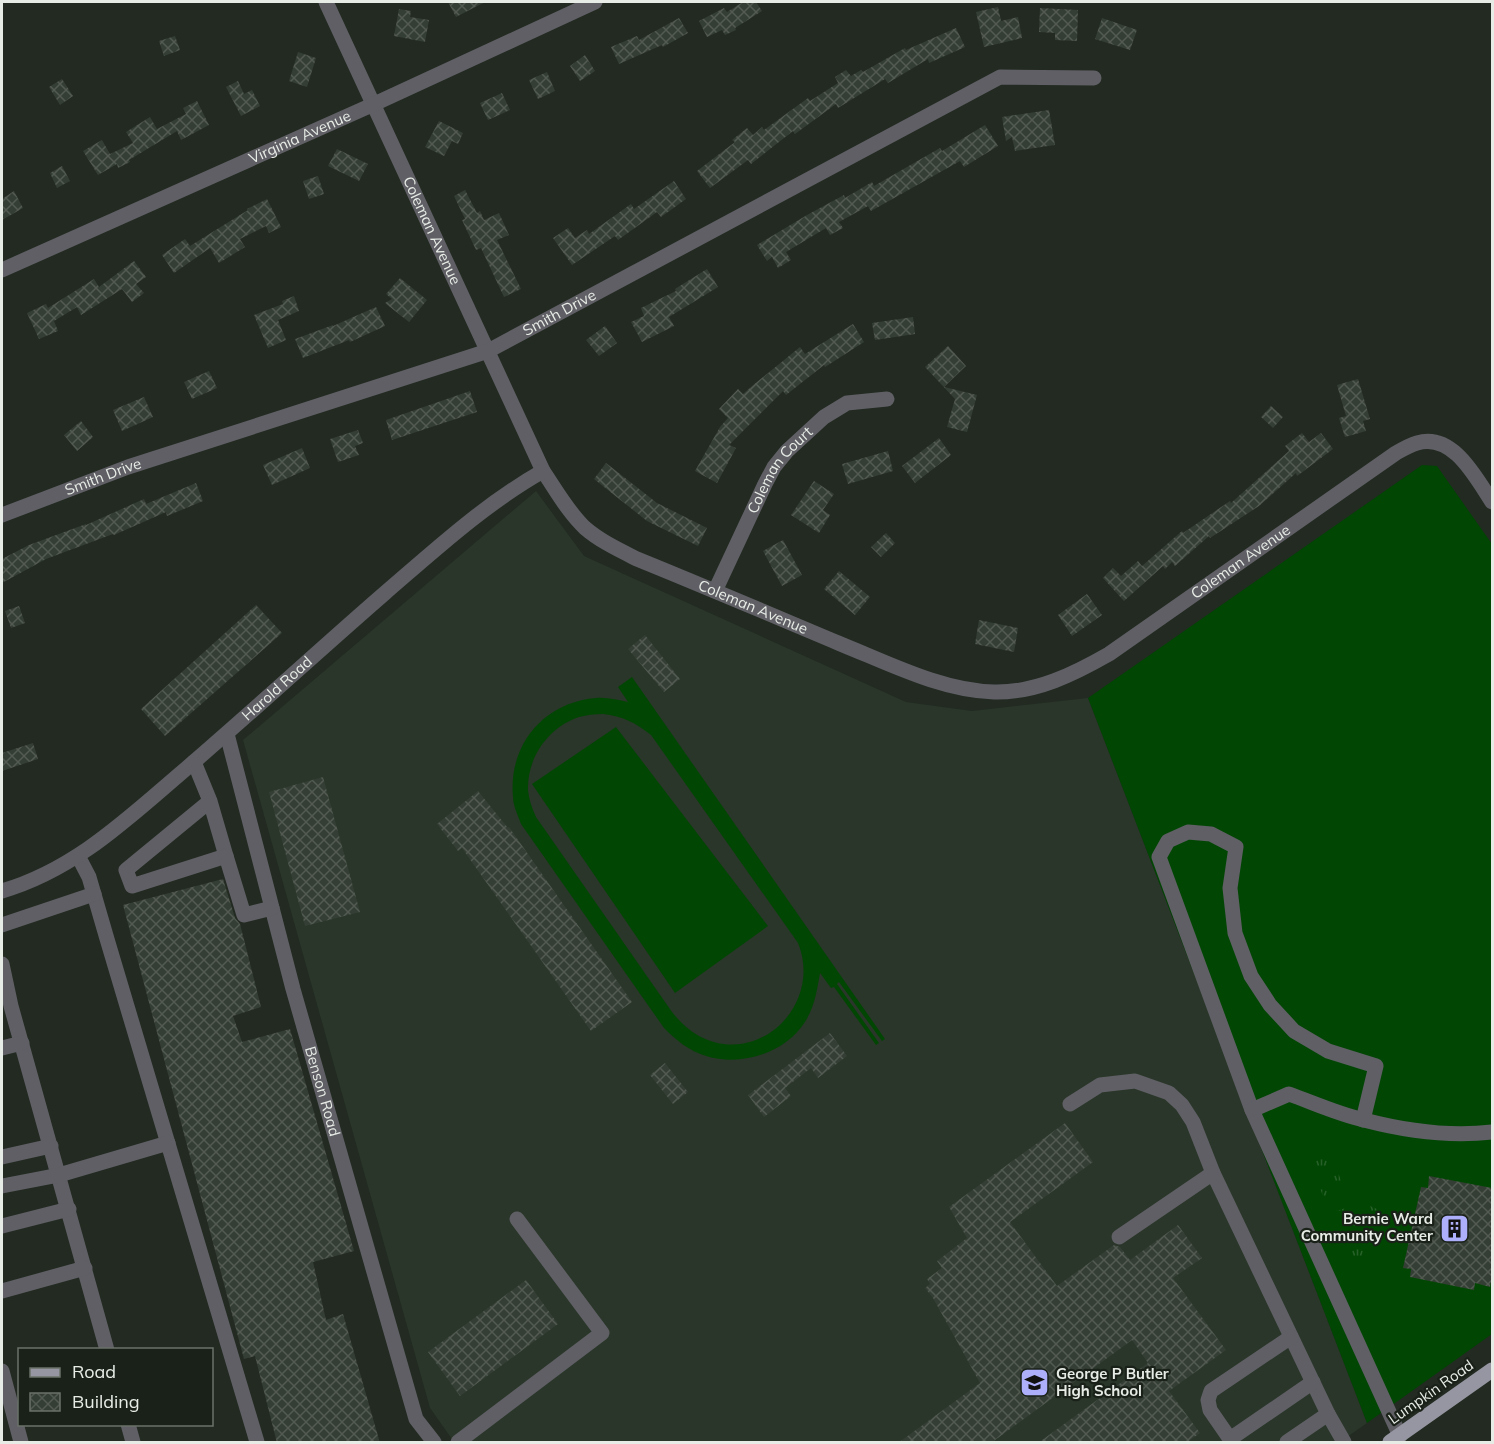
<svg xmlns="http://www.w3.org/2000/svg" width="1494" height="1444" font-family="Mulish,sans-serif">
	<defs>
		<pattern id="park-tufts" width="24" height="20" patternUnits="userSpaceOnUse" patternTransform="scale(1.5)"><rect width="24" height="20" fill="#024604"/><path d="M3 7l-1-3M5 7V3M7 7l1-3M15 17l-1-3M17 17v-4M19 17l1-3" fill="none" stroke="#276129"/></pattern>
		<pattern id="building-cross-hatch" width="8" height="8" patternUnits="userSpaceOnUse" patternTransform="scale(1.5)"><rect width="8" height="8" fill="#353e34"/><path d="M0 0l8 8M0 8l8-8" fill="none" stroke="#525a51"/></pattern>
	</defs>
	<rect width="100%" height="100%" fill="#222a21"/>
	<path fill="#2a3629" d="M536,491L584,556L906,702L972,711L1088,698L1367,1423L1340,1442H454L430,1408L243,740Z"/>
	<path fill="#024604" fill-rule="evenodd" d="M1422,465L1437,466L1492,544V1334L1367,1423L1088,698Z
		M632,677L885,1039L882,1041L839,982L837,984L879,1043L876,1045L834,987L831,988L820,973C817,990 815,1006 805,1022C785,1053 742,1067 706,1056C689,1051 676,1040 664,1028L521,824C518,815 513,806 513,797C508,745 544,702 596,698C607,697 618,700 628,702L618,687ZM603,714C622,716 636,723 651,735L798,943C823,1004 759,1068 699,1036C688,1030 680,1022 672,1012L536,817C532,808 529,800 528,790C527,757 549,727 579,717C587,715 595,714 603,714Z
		M616,727L768,926L675,993L532,784Z"/>
	<path fill="url(#park-tufts)" d="M1328,1145L1344,1189L1342,1195L1328,1199L1323,1196L1308,1157L1311,1152Z
		M1363,1203L1377,1209L1386,1233L1377,1261L1358,1267L1344,1258L1331,1222L1336,1211Z"/>
	<path fill="url(#building-cross-hatch)" d="M448,2H485L456,17Z
		M743,2H756L762,11L735,28L736,30L725,35L722,30L707,37L699,21L724,8L727,12Z
		M998,7L1001,21L1018,17L1022,38L984,47L976,12Z
		M1040,8L1078,10L1077,41L1055,40V33L1039,32Z
		M399,9L411,11L410,17L429,20L425,42L394,36Z
		M679,18L688,33L663,47L662,45L619,64L611,47L637,36L639,40Z
		M1102,18L1137,30L1130,50L1095,39Z
		M956,28L965,47L929,63L928,59L888,83L885,79L838,108L836,104L795,134L793,131L751,164L748,160L710,188L697,171L735,142L732,140L747,128L753,135L762,127L764,130L808,98L810,101L838,83L835,77L846,70L851,76L861,70L863,72L905,48L906,50Z
		M175,36L180,50L164,56L159,41Z
		M298,52L316,58L307,87L289,81Z
		M585,55L595,71L580,81L570,66Z
		M547,72L555,91L538,99L529,80Z
		M62,79L73,96L60,105L49,87Z
		M238,81L244,94L252,90L260,106L241,116L226,87Z
		M502,93L510,110L488,120L480,103Z
		M197,101L209,125L181,140L177,131L129,160L130,162L118,168L117,164L98,175L83,151L102,140L110,154L133,143L126,132L150,117L157,129L186,114L183,108Z
		M1049,110L1055,145L1015,151L1012,137L1006,141L1002,117Z
		M439,121L463,133L458,144L452,141L444,156L425,147Z
		M985,125L998,146L964,167L960,161L871,211L868,206L839,222L843,228L830,235L826,228L786,252L791,260L778,268L772,257L767,261L757,245L807,215L844,195L845,198L872,182L874,186L940,148L942,151Z
		M337,149L368,164L359,181L328,166Z
		M62,166L70,181L57,188L50,173Z
		M318,176L324,194L309,199L303,181Z
		M674,181L686,199L661,217L657,212L618,240L615,236L572,265L553,238L568,228L575,238L587,230L589,234L631,204L634,209Z
		M465,190L477,213L480,211L484,220L499,213L509,235L497,240L521,289L504,297L481,248L476,250L462,220L465,219L454,196Z
		M14,191L23,208L2,220V199Z
		M267,199L281,227L269,233L266,226L240,239L245,247L219,263L210,248L174,273L162,255L185,239L190,246L248,210L247,209Z
		M134,261L146,277L136,284L144,293L132,302L122,289L81,315L77,307L54,321L58,331L39,339L27,313L46,304L48,308L94,279L99,287Z
		M707,269L718,287L669,317L674,326L642,342L631,322L644,316L641,308L676,291L675,289Z
		M400,278L427,300L409,322L385,303L392,299L386,294Z
		M294,296L299,311L278,320L286,340L268,348L254,315L283,304L282,301Z
		M376,307L385,326L350,342L349,340L303,358L295,339L333,325V326Z
		M913,317L915,334L875,340L872,323Z
		M853,324L864,342L825,367L824,365L786,395L783,391L729,445L736,448L717,483L695,471L720,427L728,418L719,409L738,389L743,394L752,386L800,347L805,354Z
		M605,326L617,343L599,356L586,340Z
		M948,346L966,366L944,387L977,395L967,432L947,427L955,399L925,367Z
		M209,371L217,388L192,399L184,382Z
		M1358,379L1370,419L1363,421L1366,431L1345,437L1339,418L1346,416L1337,385Z
		M470,391L477,412L392,440L386,420Z
		M144,397L153,417L122,431L113,410Z
		M1271,406L1283,417L1273,428L1261,417Z
		M81,421L93,437L77,451L64,435Z
		M358,430L363,443L355,446L359,455L338,462L330,439Z
		M1302,433L1309,442L1321,433L1333,449L1297,476L1296,473L1259,506L1210,538L1209,536L1175,566L1172,562L1165,569L1163,566L1124,601L1103,578L1113,568L1121,576L1138,561L1142,566L1182,531L1183,533L1230,501L1231,503L1289,451L1285,446Z
		M939,438L951,455L915,483L902,466Z
		M302,448L310,468L272,485L263,465Z
		M888,451L893,471L848,484L842,464Z
		M606,463L657,503L707,528L698,546L647,521L594,479Z
		M814,481L834,494L823,510L830,515L819,533L791,515Z
		M196,483L203,501L167,516L166,512L114,535L113,534L46,559L2,583V559L29,545L86,524V525L144,499L146,504Z
		M886,533L895,543L881,557L871,547Z
		M783,540L802,575L782,586L763,551Z
		M839,571L870,597L855,615L824,589Z
		M1087,594L1102,615L1072,636L1058,615Z
		M256,605L282,633L165,736L141,709Z
		M19,606L25,623L11,628L5,611Z
		M979,620L1018,628L1014,652L975,644Z
		M645,635L680,679L664,692L628,649Z
		M33,743L38,759L2,771V753Z
		M323,777L360,912L305,926L269,792Z
		M478,791L508,828L509,827L632,1002L591,1031L462,848L458,851L437,824Z
		M223,879L235,918L240,924L261,1007L233,1016L242,1042L290,1029L354,1251L313,1262L326,1320L343,1314L380,1443H277L255,1356L244,1359L123,905Z
		M830,1033L847,1056L818,1078L811,1068L785,1088L791,1096L764,1117L748,1095Z
		M665,1063L688,1092L673,1104L650,1075Z
		M1065,1123L1093,1162L1010,1222L1057,1286L1114,1245L1120,1247L1130,1260L1178,1225L1202,1258L1173,1278L1226,1350L1169,1391L1200,1433L1186,1443H1038L1148,1363L1132,1340L991,1443H898L980,1383L933,1298L925,1288L930,1284L927,1279L942,1268L937,1261L967,1238L949,1207Z
		M1429,1176L1492,1188V1276L1490,1287L1475,1283L1474,1290L1410,1277L1411,1269L1403,1268L1421,1187L1428,1188Z
		M526,1280L558,1324L460,1396L428,1352Z"/>
	<g fill="none" stroke-linecap="round" stroke-linejoin="round">
		<g stroke="#5f5f65" stroke-width="15">
			<path id="s1" d="M326,2L543,471C556,490 568,512 585,528C600,541 619,550 637,559C706,587 774,616 843,645C890,664 943,691 994,692C1036,693 1074,674 1109,654L1396,453C1403,449 1410,445 1417,443C1453,432 1476,478 1492,502"/>
			<path id="s2" d="M2,270L372,105L595,2"/>
			<path id="s3" d="M2,515L128,467L488,351L1000,77L1094,78"/>
			<path id="s4" d="M715,591L765,484L774,467L787,451L824,417L847,403L887,399"/>
			<path id="s5" d="M227,734L293,989L416,1419L434,1442"/>
			<path d="M194,762L210,801L226,856L132,886L126,870L210,801"/>
			<path d="M78,856L89,877L107,939L257,1442"/>
			<path d="M226,856L244,915L272,908"/>
			<path id="s6" d="M2,891C74,870 126,820 181,773C250,714 317,652 385,593C436,549 485,504 543,471"/>
			<path d="M2,925L94,894"/>
			<path d="M2,964L11,1006L107,1350"/>
			<path d="M2,1048L22,1043"/>
			<path d="M1070,1104L1100,1085L1135,1081L1169,1093L1182,1105L1193,1122L1213,1173L1328,1414L1287,1442"/>
			<path d="M1252,1110L1159,857L1168,841L1188,832L1211,834L1236,847L1230,888L1235,933L1251,976L1270,1005L1294,1031L1328,1051L1376,1066L1363,1120"/>
			<path d="M2,1157L51,1146"/>
			<path d="M2,1186L59,1175L168,1143"/>
			<path d="M2,1226L69,1209"/>
			<path d="M1119,1237L1213,1173"/>
			<path d="M2,1291L85,1268"/>
			<path d="M1291,1337L1211,1391L1208,1400L1210,1410L1230,1439L1313,1382"/>
			<path d="M2,1371L21,1442"/>
			<path d="M1328,1414L1344,1442"/>
			<path d="M128,1424L133,1442"/>
			<path d="M1400,1436L1252,1110L1289,1094C1314,1103 1338,1114 1364,1120C1406,1131 1449,1137 1492,1132"/>
			<path d="M458,1442L602,1333L517,1219"/>
		</g>
		<path stroke="#9596a1" stroke-width="15" d="M1390,1442L1492,1370"/>
	</g>
	<defs>
		<symbol id="building-square" viewBox="-11 -11 22 22"><rect x="-9" y="-9" width="18" height="18" rx="4" fill="#adaffb" stroke="#192118"/><path d="M-4-6H4V6H1V3H-1V6H-4ZM-2.5-4.3h1.7v1.8h-1.7ZM.8-4.3h1.7v1.8H.8ZM-2.5-1h1.7V.8h-1.7ZM.8-1h1.7V.8H.8Z" fill="#111"/></symbol>
		<symbol id="school-square" viewBox="-11 -11 22 22"><rect x="-9" y="-9" width="18" height="18" rx="4" fill="#adaffb" stroke="#192118"/><path d="M0-5L7-2L0 1L-7-2ZM-4 1L0 2.5L4 1V4Q0 6-4 4Z" fill="#111"/></symbol>
	</defs>
	<g fill-rule="evenodd">
		<use href="#building-square" x="1438" y="1212" width="33" height="33"/>
		<use href="#school-square" x="1018" y="1366" width="33" height="33"/>
	</g>
	<g text-anchor="middle" stroke-width="4.5" stroke-linejoin="round" paint-order="stroke">
		<g font-size="15" fill="#e7ece6" stroke="#192118">
			<text dy="5" stroke="none"><textPath href="#s2" startOffset="326">Virginia Avenue</textPath></text>
			<text dy="5" stroke="none"><textPath href="#s1" startOffset="252">Coleman Avenue</textPath></text>
			<text dy="5" stroke="none"><textPath href="#s3" startOffset="594">Smith Drive</textPath></text>
			<text dy="5" stroke="none"><textPath href="#s4" startOffset="138">Coleman Court</textPath></text>
			<text dy="5" stroke="none"><textPath href="#s3" startOffset="108">Smith Drive</textPath></text>
			<text dy="5" stroke="none"><textPath href="#s1" startOffset="1314">Coleman Avenue</textPath></text>
			<text dy="5" stroke="none"><textPath href="#s1" startOffset="774">Coleman Avenue</textPath></text>
			<text dy="5" stroke="none"><textPath href="#s6" startOffset="344">Harold Road</textPath></text>
			<text dy="5" stroke="none"><textPath href="#s5" startOffset="370">Benson Road</textPath></text>
			<text transform="translate(1431 1392) rotate(-35)" y="5">Lumpkin Road</text>
		</g>
		<g font-size="15" font-weight="bold" fill="#e7ece6" stroke="#192118" text-anchor="end">
			<text x="1433" y="1224">Bernie Ward<tspan x="1433" dy="17">Community Center</tspan></text>
			<text x="1056" y="1379" text-anchor="start">George P Butler<tspan x="1056" dy="17">High School</tspan></text>
		</g>
	</g>
	<rect width="1494" height="1444" fill="none" stroke="#e7ece6" stroke-width="6"/>
	<rect x="18" y="1348" width="195" height="78" fill="#192118" stroke="#6b726a" stroke-width="1.5"/>
	<rect x="30" y="1368" width="30" height="9" fill="#9596a1" stroke="#6b726a" stroke-width="1.5"/>
	<text x="72" y="1378" font-size="18" fill="#e7ece6">Road</text>
	<rect x="30" y="1393" width="30" height="18" fill="url(#building-cross-hatch)" stroke="#6b726a" stroke-width="1.5"/>
	<text x="72" y="1408" font-size="18" fill="#e7ece6">Building</text>
</svg>
